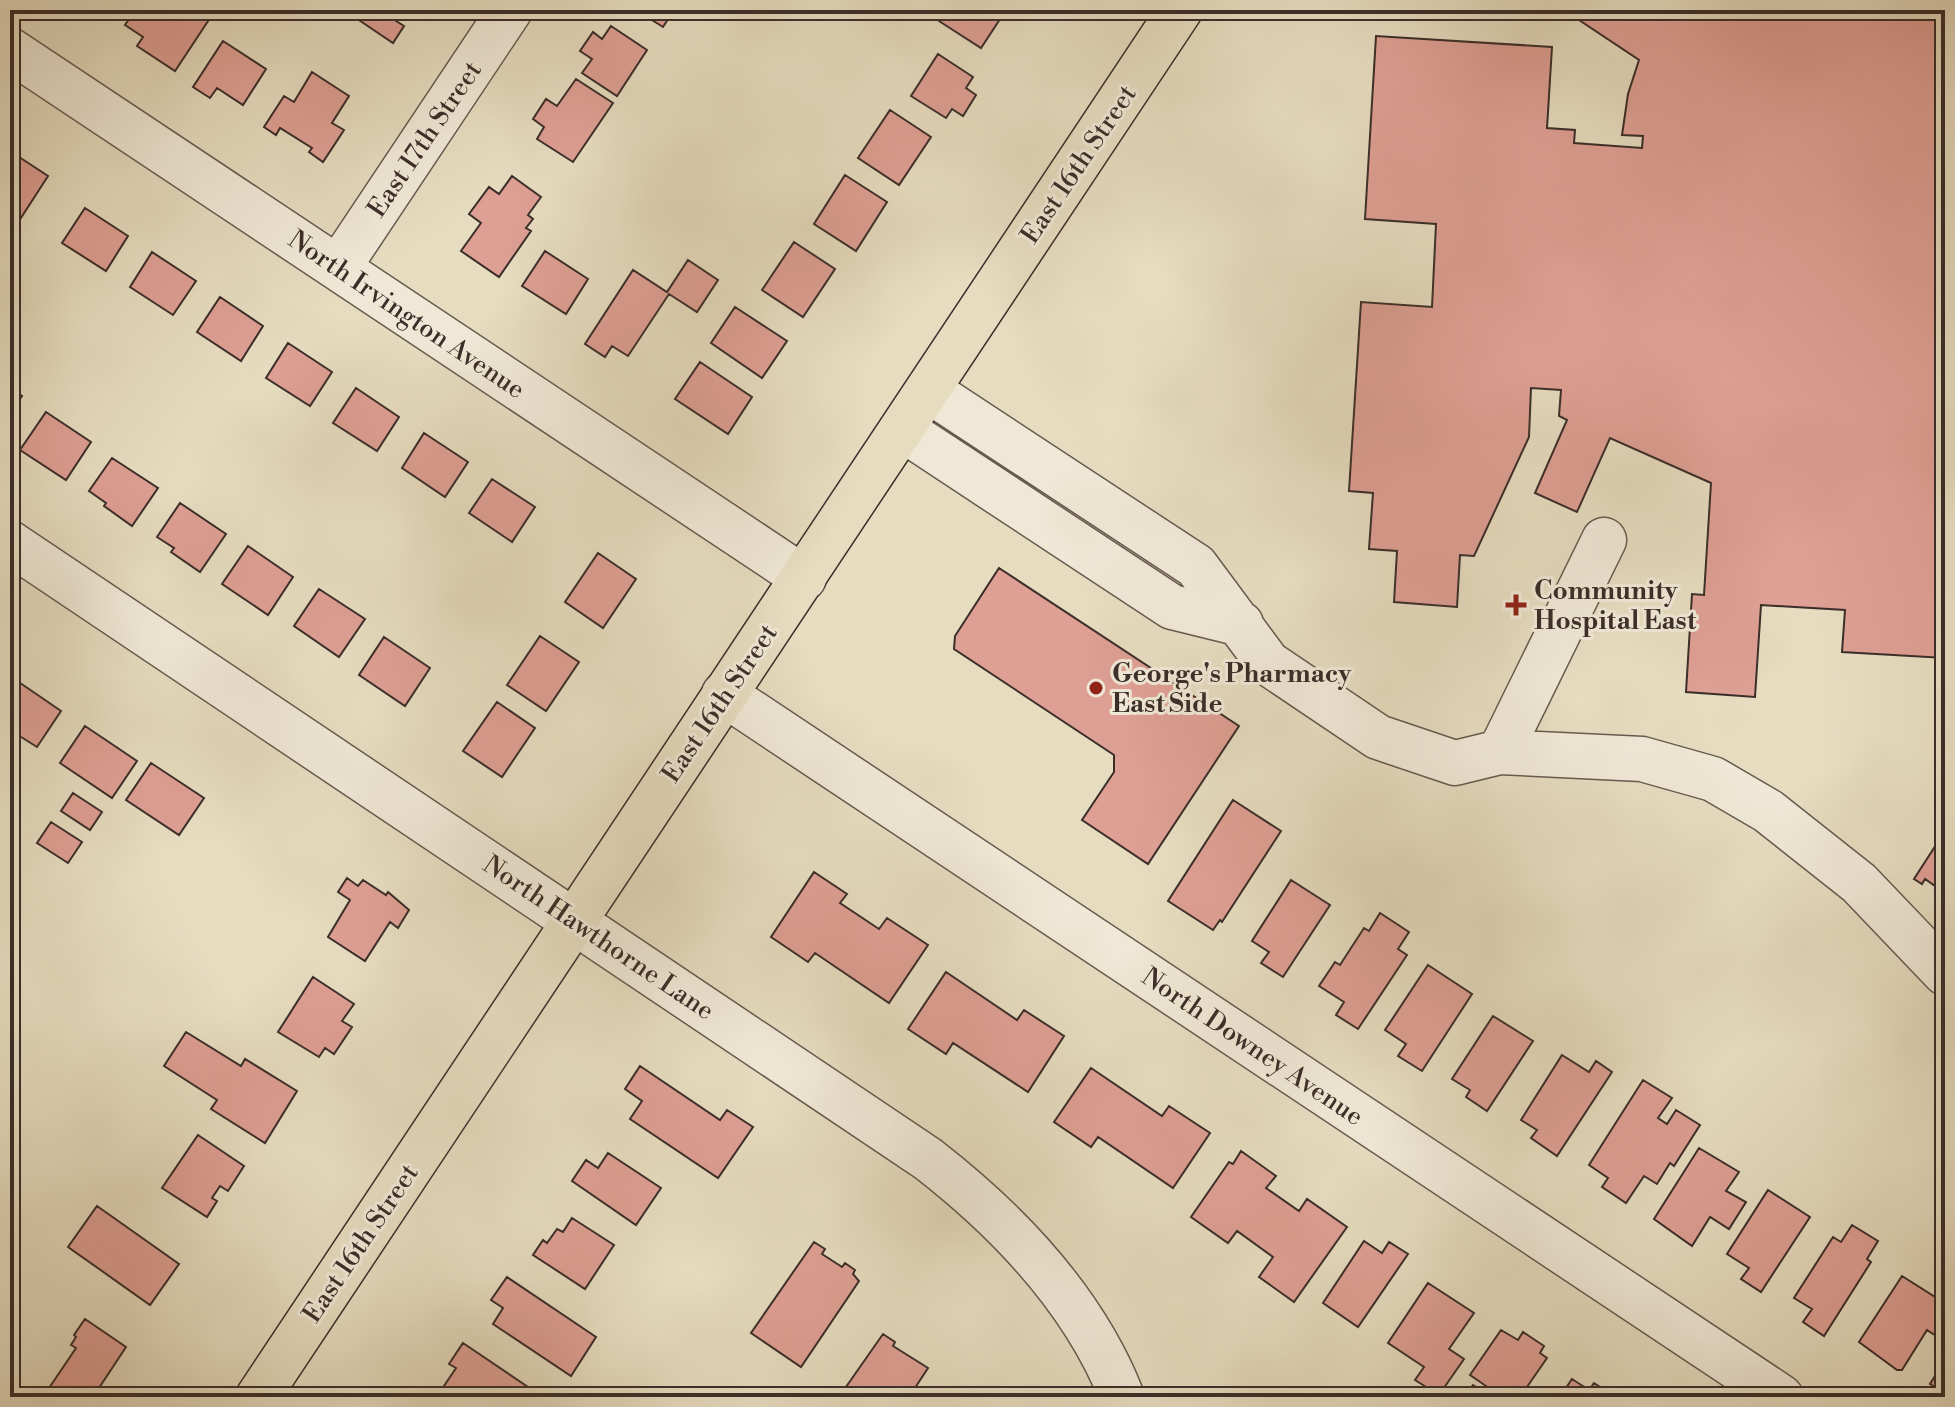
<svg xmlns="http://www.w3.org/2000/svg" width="1955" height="1407" font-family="'Libre Bodoni',serif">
	<rect width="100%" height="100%" fill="#e6dcc0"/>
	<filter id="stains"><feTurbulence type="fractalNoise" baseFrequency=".0025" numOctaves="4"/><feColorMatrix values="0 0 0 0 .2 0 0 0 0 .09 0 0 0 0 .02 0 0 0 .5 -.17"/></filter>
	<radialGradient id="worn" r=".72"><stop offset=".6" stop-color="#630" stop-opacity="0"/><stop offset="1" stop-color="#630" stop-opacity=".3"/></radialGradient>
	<path fill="#de9f94" stroke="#3b2e29" stroke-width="2" d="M135,10H211L214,12L175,71L137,46L143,37L125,25Z
		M348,10H398L393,19L404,26L393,43L347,12Z
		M636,10H674L663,27Z
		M946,10H1006L981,48L939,21Z
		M1564,10H1945V658L1842,652L1845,610L1761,605L1755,697L1686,692L1692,594L1704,595L1711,483L1610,438L1577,512L1535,493L1567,420L1559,416L1561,390L1531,388L1529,437L1474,556L1460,555L1457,607L1394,602L1397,551L1369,549L1373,493L1349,491L1361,302L1432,307L1436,224L1365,219L1376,36L1552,47L1547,128L1575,130L1574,143L1642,148L1643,136L1622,135L1628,94L1639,60Z
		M611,26L647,50L617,96L582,73L592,59L580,51L593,32L602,39Z
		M223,41L266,69L243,105L217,88L210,98L193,87Z
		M938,54L973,77L966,88L976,95L963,116L952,109L946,118L911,96Z
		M312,72L349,96L332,123L344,130L323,162L309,152L312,148L280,128L276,135L264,127L284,96L294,102Z
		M576,79L613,103L573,162L537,139L544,127L533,119L546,99L557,106Z
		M890,110L931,137L899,185L858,158Z
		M13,153L48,176L17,224L10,219Z
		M845,175L887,202L856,251L814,224Z
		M512,176L541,197L528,215L533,219L526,228L531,231L499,277L461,251L481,223L469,214L489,187L499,194Z
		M85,208L128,236L106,271L62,243Z
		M794,242L835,269L803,317L762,290Z
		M545,251L588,279L566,314L522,286Z
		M152,252L196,281L173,315L130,287Z
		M688,260L718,280L697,312L669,294L628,356L612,346L605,357L585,344L633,270L667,292Z
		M220,297L263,326L241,361L197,332Z
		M735,307L787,341L762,378L711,343Z
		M288,343L332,372L310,406L266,378Z
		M700,362L752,397L728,434L675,399Z
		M10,387L22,396L10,414Z
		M356,388L399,417L377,451L333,423Z
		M46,412L91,442L66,480L20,450Z
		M424,433L468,462L445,497L402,468Z
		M112,458L158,488L132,526L104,506L106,503L89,491Z
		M492,479L535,507L512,542L469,513Z
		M180,503L226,534L200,572L171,552L174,548L157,537Z
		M248,546L293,577L268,615L222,584Z
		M598,553L636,579L603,628L565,602Z
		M999,568L1239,726L1148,864L1082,820L1114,772V755L954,649L955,636Z
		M319,589L365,619L339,657L294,626Z
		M540,636L579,662L546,711L507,685Z
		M384,637L430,668L405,706L359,675Z
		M10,676L61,711L37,747L10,730Z
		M497,702L535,728L502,777L463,751Z
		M85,726L137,761L112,798L60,763Z
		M151,763L204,798L179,835L126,800Z
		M73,793L102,812L90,830L61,811Z
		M1233,800L1281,831L1222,922L1220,920L1213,930L1168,901Z
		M51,822L82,842L68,863L37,843Z
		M1945,831V893L1925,879L1922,884L1914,879Z
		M814,872L847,894L840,903L879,929L887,918L928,945L889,1003L815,953L808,962L771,937Z
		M347,878L358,886L363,880L386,895L388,892L409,910L398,928L390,922L365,961L328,937L350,900L338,892Z
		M1291,880L1330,905L1283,977L1261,963L1269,952L1252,941Z
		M1380,913L1409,932L1398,949L1407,955L1358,1029L1336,1015L1344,1002L1319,986L1335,962L1340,965L1364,928L1369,931Z
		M1428,965L1472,994L1422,1071L1398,1056L1406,1044L1385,1030Z
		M946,972L1017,1020L1024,1010L1064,1036L1028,1092L953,1043L946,1054L908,1029Z
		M313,977L354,1004L342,1021L352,1027L334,1054L325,1048L319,1057L278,1032Z
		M1493,1016L1533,1041L1487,1111L1466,1097L1470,1090L1452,1079Z
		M186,1032L241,1066L245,1059L297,1091L265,1143L211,1109L217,1100L164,1066Z
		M1562,1055L1589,1072L1596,1061L1612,1072L1557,1156L1531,1138L1537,1130L1521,1120Z
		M640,1066L720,1120L727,1110L753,1127L718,1178L630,1119L642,1101L625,1089Z
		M1091,1068L1162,1116L1169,1106L1210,1133L1173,1188L1098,1137L1091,1147L1054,1122Z
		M1643,1080L1672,1098L1658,1118L1667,1124L1676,1110L1700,1125L1674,1166L1670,1163L1657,1184L1644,1176L1626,1203L1602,1187L1608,1178L1589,1165Z
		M198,1135L244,1166L228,1191L220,1186L212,1198L217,1201L207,1217L162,1188Z
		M1699,1148L1739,1172L1726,1191L1746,1202L1729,1229L1710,1217L1692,1246L1654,1219Z
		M1241,1151L1276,1176L1266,1188L1299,1211L1307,1199L1347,1227L1294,1302L1259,1277L1273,1257L1237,1231L1228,1243L1191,1217L1229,1162L1233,1164Z
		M608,1153L661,1188L636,1225L572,1181L586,1160L598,1168Z
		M1768,1190L1810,1217L1761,1292L1741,1279L1749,1268L1727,1254Z
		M97,1206L179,1264L150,1305L68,1247Z
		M572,1218L614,1245L585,1289L533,1255L543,1240L547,1243L557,1229L563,1232Z
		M1852,1225L1878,1241L1867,1259L1871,1262L1824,1336L1803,1322L1812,1309L1794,1298L1833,1237L1841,1242Z
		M1364,1241L1382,1253L1389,1242L1408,1254L1358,1327L1323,1303Z
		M814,1242L825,1249L822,1254L842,1267L845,1263L855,1270L853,1274L859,1281L801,1367L751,1333Z
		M1902,1276L1940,1300L1945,1292V1342L1927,1330L1902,1370H1897L1859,1342Z
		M507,1277L596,1337L571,1376L493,1324L503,1308L491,1300Z
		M1428,1283L1474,1313L1449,1349L1464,1359L1439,1395L1415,1380L1424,1367L1388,1343Z
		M85,1319L126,1347L93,1397H43L76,1348L71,1345L76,1337L74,1335Z
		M1501,1330L1518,1340L1523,1332L1544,1346L1540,1353L1547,1358L1520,1397H1464L1473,1385L1483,1391L1486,1386L1470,1375Z
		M883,1334L895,1342L893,1346L928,1368L909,1397H839Z
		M463,1343L528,1387L521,1397H461L444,1386L456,1368L449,1364Z
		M1945,1360V1393L1930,1384Z
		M1572,1379L1589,1390L1594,1383L1616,1397H1560Z"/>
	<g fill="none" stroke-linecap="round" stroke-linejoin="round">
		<defs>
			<path id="minor" d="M10,50L804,578
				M338,268L510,10
				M928,390L1196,566L1268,663L1378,737L1455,763L1500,752L1642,759L1713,779L1768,811L1859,883L1945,973
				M902,429L1172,607L1241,624
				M10,543L928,1159C1009,1222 1084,1300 1122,1397
				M724,694L1781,1397
				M1500,752L1604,540"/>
			<path id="major" d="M258,1397L1180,10"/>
		</defs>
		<use href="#minor" stroke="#665a4f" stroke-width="47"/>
		<use href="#major" stroke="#3b2e29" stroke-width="47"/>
		<use href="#minor" stroke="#efe8d6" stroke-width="44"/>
		<use href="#major" stroke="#e6dcc0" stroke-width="44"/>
	</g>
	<g fill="#8f2418" stroke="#efe8d6" stroke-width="3">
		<path d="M1512 593h8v8h8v8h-8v8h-8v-8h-8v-8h8z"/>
		<circle cx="1096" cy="688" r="8"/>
	</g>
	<g text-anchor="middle" stroke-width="6" stroke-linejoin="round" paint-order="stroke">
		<g font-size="26" fill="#3b2e29" stroke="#efe8d6">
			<text transform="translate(424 139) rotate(-56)" y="9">East 17th Street</text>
			<text transform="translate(1078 164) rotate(-56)" y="9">East 16th Street</text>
			<text transform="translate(407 314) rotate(34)" y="9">North Irvington Avenue</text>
			<text transform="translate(719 703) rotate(-56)" y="9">East 16th Street</text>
			<text transform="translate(599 937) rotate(34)" y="9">North Hawthorne Lane</text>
			<text transform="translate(1253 1046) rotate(34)" y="9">North Downey Avenue</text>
			<text transform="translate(360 1243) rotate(-56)" y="9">East 16th Street</text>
		</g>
		<g font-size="26" font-weight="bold" fill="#3b2e29" stroke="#efe8d6" text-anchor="start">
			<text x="1534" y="599">Community<tspan x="1534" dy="30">Hospital East</tspan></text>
			<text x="1112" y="682">George's Pharmacy<tspan x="1112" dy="30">East Side</tspan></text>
		</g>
	</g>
	<rect width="1955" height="1407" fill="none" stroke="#e6dcc0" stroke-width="40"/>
	<rect x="12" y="12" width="1931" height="1383" fill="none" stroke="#3b2e29" stroke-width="4"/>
	<rect x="20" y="20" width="1915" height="1367" fill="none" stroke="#3b2e29" stroke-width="2"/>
	<rect width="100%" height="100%" filter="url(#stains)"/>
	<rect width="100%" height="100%" fill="url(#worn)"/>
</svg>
